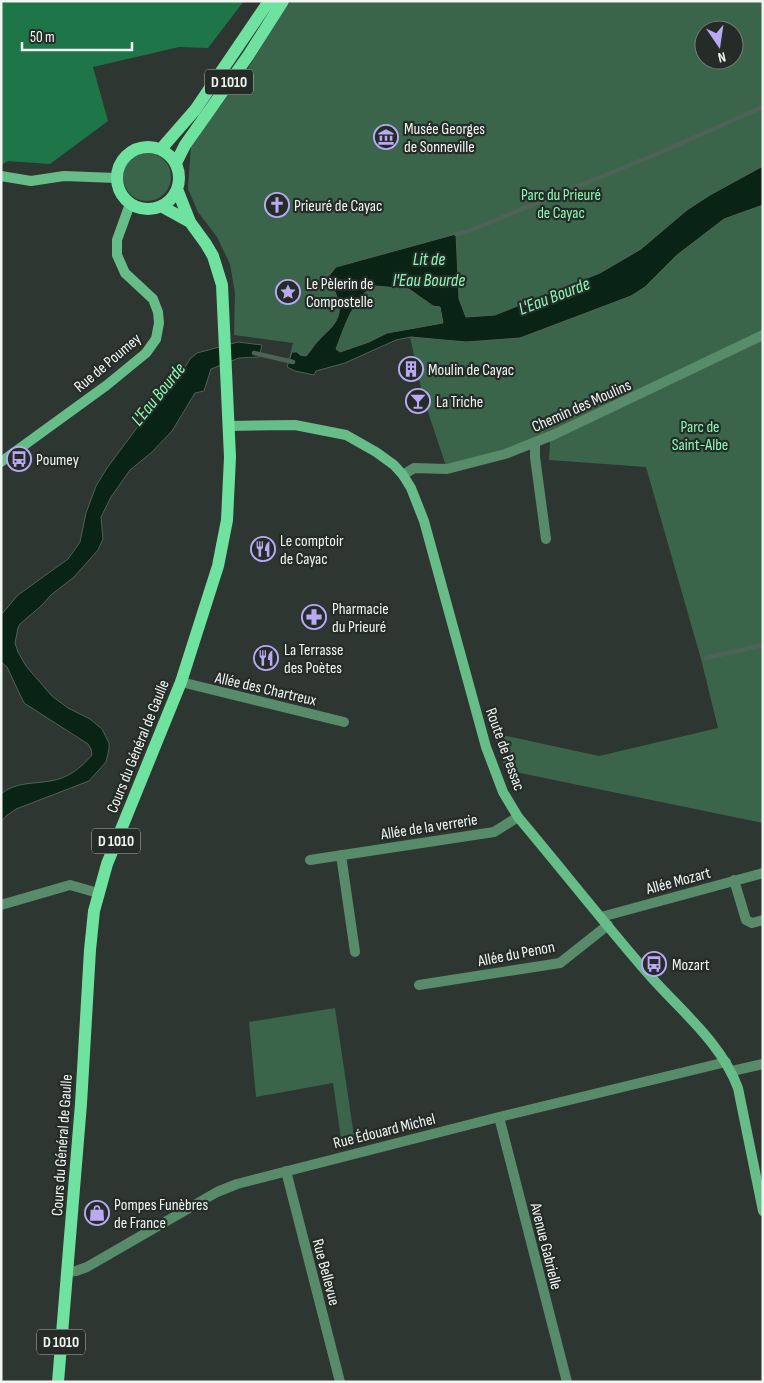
<svg xmlns="http://www.w3.org/2000/svg" width="764" height="1383" font-family="'Sofia Sans Condensed',sans-serif">
	<rect width="100%" height="100%" fill="#2e3631"/>
	<path fill="#3a654a" fill-rule="evenodd" d="M292,1H763V823L506,770L493,733L599,756L718,728L701,659L646,467L549,460L550,442L552,436L447,469L423,397L410,337L396,340L345,363L316,371L314,375L295,371L287,367L293,343L234,335L235,293L230,264L217,237L198,212L188,189L191,144L244,75L286,6ZM704,30H734V60H704Z
		M123 177a24 24 0 1 1 48 0a24 24 0 1 1-48 0Z
		M335,1008L355,1143L342,1146L333,1083L256,1097L249,1022Z"/>
	<path fill="#1e7547" d="M1,1H244L208,48L179,47L93,67L108,121L50,164L8,161L1,165Z"/>
	<path fill="#092314" stroke="#4f6257" fill-rule="evenodd" d="M763,166V205L724,219L677,255L645,287L631,296L520,338L466,342L411,337L396,340L345,363L316,371L314,375L295,371L287,367L292,352H297L300,355L306,356C311,351 313,346 318,341C323,335 330,330 334,324C346,308 335,293 328,277L336,267L456,234L459,299L466,317L495,315L600,273L641,249L687,210L710,195ZM375,286L409,289L433,306L440,307L443,323L387,333L369,342L340,352L336,349C344,328 354,295 375,286Z
		M238,342L262,345L259,357L239,358L211,369L204,391L195,393L172,431L152,452L130,470L111,497L101,517L103,539L98,550L74,577L51,595L41,606L20,624L18,628L15,643L18,652L26,666L52,696L68,708L90,719L102,729L109,743V749L106,762L89,781L16,809L6,816L1,822V794C15,782 33,784 50,781C67,779 81,768 92,755L91,749L88,744L24,703L7,667L1,662V615L18,595L68,559L80,542L86,513L96,486L107,468L160,397L173,387L190,359L197,353Z"/>
	<g fill="none" stroke-linecap="round" stroke-linejoin="round">
		<path stroke="#4f6257" stroke-width="4.5" d="M456,234L469,231L659,153L763,107
			M254,353L293,362
			M706,658L763,645"/>
		<path stroke="#578b6a" stroke-width="10" d="M535,442V457L546,539
			M403,475L414,468L447,469L505,454L553,435L763,335
			M181,682L344,722
			M341,855L355,952
			M310,860L494,832L518,817
			M734,880L746,920L752,923L763,920
			M1,905L70,885L98,893
			M601,917L763,873
			M419,985L560,963L608,925
			M732,1071L763,1064
			M499,1117L567,1382
			M286,1171L340,1382
			M67,1272L76,1271L87,1267L217,1192L237,1184L499,1117L726,1062"/>
		<path stroke="#66bd88" stroke-width="10" d="M1,176L31,181L64,176L116,178
			M228,426L295,425L346,435L376,452L394,465L403,475L411,488L424,521L486,747L503,792L518,817C560,867 601,919 644,969C677,1008 720,1040 738,1088L763,1211
			M1,462L107,385L146,353L156,339L159,323L158,312L153,299L125,273L117,255V240L130,204"/>
		<path stroke="#70e29f" stroke-width="12" d="M117 178a31 31 0 1 1 62 0a31 31 0 1 1-62 0Z
			M161,149L195,110L269,1
			M176,163L185,145L248,56L283,1
			M161,206L190,222
			M58,1382L81,1104L90,950L94,911L107,864L181,682L218,566L227,520L230,457L222,285L213,256L206,244L190,222L177,189"/>
	</g>
	<defs>
		<symbol id="museum-ring" viewBox="-11 -11 22 22"><circle r="9.5" fill="#252c27" stroke="#baaaf6" stroke-width="1.5"/><path d="M0-6L6-3V-2H-6V-3ZM-5-1h2V3h-2ZM-1-1h2V3h-2ZM3-1h2V3H3ZM-6 4H6V6H-6Z" fill="#baaaf6"/></symbol>
		<symbol id="church-ring" viewBox="-11 -11 22 22"><circle r="9.5" fill="#252c27" stroke="#baaaf6" stroke-width="1.5"/><path d="M-1.2-6h2.4v3.5h3.3v2.4h-3.3V6h-2.4V-.1h-3.3v-2.4h3.3Z" fill="#baaaf6"/></symbol>
		<symbol id="sight-ring" viewBox="-11 -11 22 22"><circle r="9.5" fill="#252c27" stroke="#baaaf6" stroke-width="1.5"/><path d="M0-6L1.8-2.2L6-1.7L2.9 1.2L3.7 5.4L0 3.3L-3.7 5.4L-2.9 1.2L-6-1.7L-1.8-2.2Z" fill="#baaaf6"/></symbol>
		<symbol id="building-ring" viewBox="-11 -11 22 22"><circle r="9.5" fill="#252c27" stroke="#baaaf6" stroke-width="1.5"/><path d="M-4-6H4V6H1V3H-1V6H-4ZM-2.5-4.3h1.7v1.8h-1.7ZM.8-4.3h1.7v1.8H.8ZM-2.5-1h1.7V.8h-1.7ZM.8-1h1.7V.8H.8Z" fill="#baaaf6"/></symbol>
		<symbol id="bar-ring" viewBox="-11 -11 22 22"><circle r="9.5" fill="#252c27" stroke="#baaaf6" stroke-width="1.5"/><path d="M-6-5H6L.8 .8V4.5H3.5V6h-7V4.5H-.8V.8Z" fill="#baaaf6"/></symbol>
		<symbol id="bus-ring" viewBox="-11 -11 22 22"><circle r="9.5" fill="#252c27" stroke="#baaaf6" stroke-width="1.5"/><path d="M-5-6H5V4H4V6H2V4H-2V6H-4V4H-5ZM-3.5-4V0h7V-4ZM-3.5 1.2v1.5H-2V1.2ZM2 1.2v1.5H3.5V1.2Z" fill="#baaaf6"/></symbol>
		<symbol id="restaurant-ring" viewBox="-11 -11 22 22"><circle r="9.5" fill="#252c27" stroke="#baaaf6" stroke-width="1.5"/><path d="M-5-6h1v4h1v-4h1v4h1v-4h1v5L-1.5 .5V6h-2V.5L-5-1ZM5-6V6H3V1.5H1.5Q1.5-4 5-6Z" fill="#baaaf6"/></symbol>
		<symbol id="pharmacy-ring" viewBox="-11 -11 22 22"><circle r="9.5" fill="#252c27" stroke="#baaaf6" stroke-width="1.5"/><path d="M-2-6h4v4h4v4h-4v4h-4v-4h-4v-4h4Z" fill="#baaaf6"/></symbol>
		<symbol id="shop-ring" viewBox="-11 -11 22 22"><circle r="9.5" fill="#252c27" stroke="#baaaf6" stroke-width="1.5"/><path d="M-5-2.5h2.3a2.7 3.5 0 0 1 5.4 0H5L5.5 6h-11ZM-1.5-2.5h3a1.5 2.3 0 0 0-3 0Z" fill="#baaaf6"/></symbol>
	</defs>
	<g fill-rule="evenodd">
		<use href="#museum-ring" x="372" y="123" width="28" height="28"/>
		<use href="#church-ring" x="263" y="191" width="28" height="28"/>
		<use href="#sight-ring" x="274" y="278" width="28" height="28"/>
		<use href="#building-ring" x="397" y="355" width="28" height="28"/>
		<use href="#bar-ring" x="404" y="387" width="28" height="28"/>
		<use href="#bus-ring" x="5" y="445" width="28" height="28"/>
		<use href="#restaurant-ring" x="249" y="535" width="28" height="28"/>
		<use href="#pharmacy-ring" x="300" y="603" width="28" height="28"/>
		<use href="#restaurant-ring" x="252" y="644" width="28" height="28"/>
		<use href="#bus-ring" x="640" y="950" width="28" height="28"/>
		<use href="#shop-ring" x="83" y="1199" width="28" height="28"/>
	</g>
	<g text-anchor="middle" stroke-width="4.5" stroke-linejoin="round" paint-order="stroke">
		<g fill="#252c27" stroke="#b4b9b5" stroke-width="1">
			<rect x="205" y="69.5" width="48" height="25" rx="4"/>
			<rect x="92" y="828.5" width="48" height="25" rx="4"/>
			<rect x="37" y="1329.5" width="48" height="25" rx="4"/>
		</g>
		<g font-size="15" font-weight="bold" fill="#f1f6f2">
			<text x="229" y="87">D 1010</text>
			<text x="116" y="846">D 1010</text>
			<text x="61" y="1347">D 1010</text>
		</g>
		<g font-size="16" fill="#f1f6f2" stroke="#252c27" text-anchor="start">
			<text x="404" y="134">Musée Georges<tspan x="404" dy="18">de Sonneville</tspan></text>
			<text x="294" y="211">Prieuré de Cayac</text>
			<text x="306" y="289">Le Pèlerin de<tspan x="306" dy="18">Compostelle</tspan></text>
			<text x="428" y="375">Moulin de Cayac</text>
			<text x="436" y="407">La Triche</text>
			<text x="36" y="465">Poumey</text>
			<text x="280" y="546">Le comptoir<tspan x="280" dy="18">de Cayac</tspan></text>
			<text x="332" y="614">Pharmacie<tspan x="332" dy="18">du Prieuré</tspan></text>
			<text x="284" y="655">La Terrasse<tspan x="284" dy="18">des Poètes</tspan></text>
			<text x="672" y="970">Mozart</text>
			<text x="114" y="1210">Pompes Funèbres<tspan x="114" dy="18">de France</tspan></text>
		</g>
		<g font-size="16" fill="#8cfab7" stroke="#252c27">
			<text x="561" y="200">Parc du Prieuré<tspan x="561" dy="18">de Cayac</tspan></text>
			<text x="700" y="432">Parc de<tspan x="700" dy="18">Saint-Albe</tspan></text>
		</g>
		<g font-size="16" fill="#f1f6f2" stroke="#252c27">
			<text transform="translate(107 362) rotate(-40)" y="6">Rue de Poumey</text>
			<text transform="translate(581 405) rotate(-24)" y="6">Chemin des Moulins</text>
			<text transform="translate(266 688) rotate(13)" y="6">Allée des Chartreux</text>
			<text transform="translate(137 746) rotate(-68)" y="6">Cours du Général de Gaulle</text>
			<text transform="translate(506 749) rotate(70)" y="6">Route de Pessac</text>
			<text transform="translate(429 826) rotate(-9)" y="6">Allée de la verrerie</text>
			<text transform="translate(678 880) rotate(-15)" y="6">Allée Mozart</text>
			<text transform="translate(516 953) rotate(-11)" y="6">Allée du Penon</text>
			<text transform="translate(384 1130) rotate(-14)" y="6">Rue Édouard Michel</text>
			<text transform="translate(61 1145) rotate(-86)" y="6">Cours du Général de Gaulle</text>
			<text transform="translate(547 1246) rotate(76)" y="6">Avenue Gabrielle</text>
			<text transform="translate(327 1272) rotate(75)" y="6">Rue Bellevue</text>
		</g>
		<g font-size="18" font-style="italic" fill="#8cfab7" stroke="#252c27">
			<text x="429" y="265">Lit de<tspan x="429" dy="21">l'Eau Bourde</tspan></text>
			<text transform="translate(554 296) rotate(-21)" y="6">L'Eau Bourde</text>
			<text transform="translate(158 394) rotate(-51)" y="6">L'Eau Bourde</text>
		</g>
	</g>
	<rect width="764" height="1383" fill="none" stroke="#f1f6f2" stroke-width="5"/>
	<g transform="translate(719 45) rotate(167)"><circle r="24" fill="#252c27" stroke="#777d78"/>
	<path d="M0-4L9 19L0 12L-9 19Z" fill="#baaaf6"/>
	<text y="-8" font-size="14" font-weight="bold" text-anchor="middle" fill="#f1f6f2">N</text>
	</g>
	<path d="M22 42v8h110v-8" fill="none" stroke="#f1f6f2" stroke-width="2.5"/>
	<text x="30" y="42" font-size="15" fill="#f1f6f2" stroke="#252c27" stroke-width="4" paint-order="stroke">50 m</text>
</svg>
